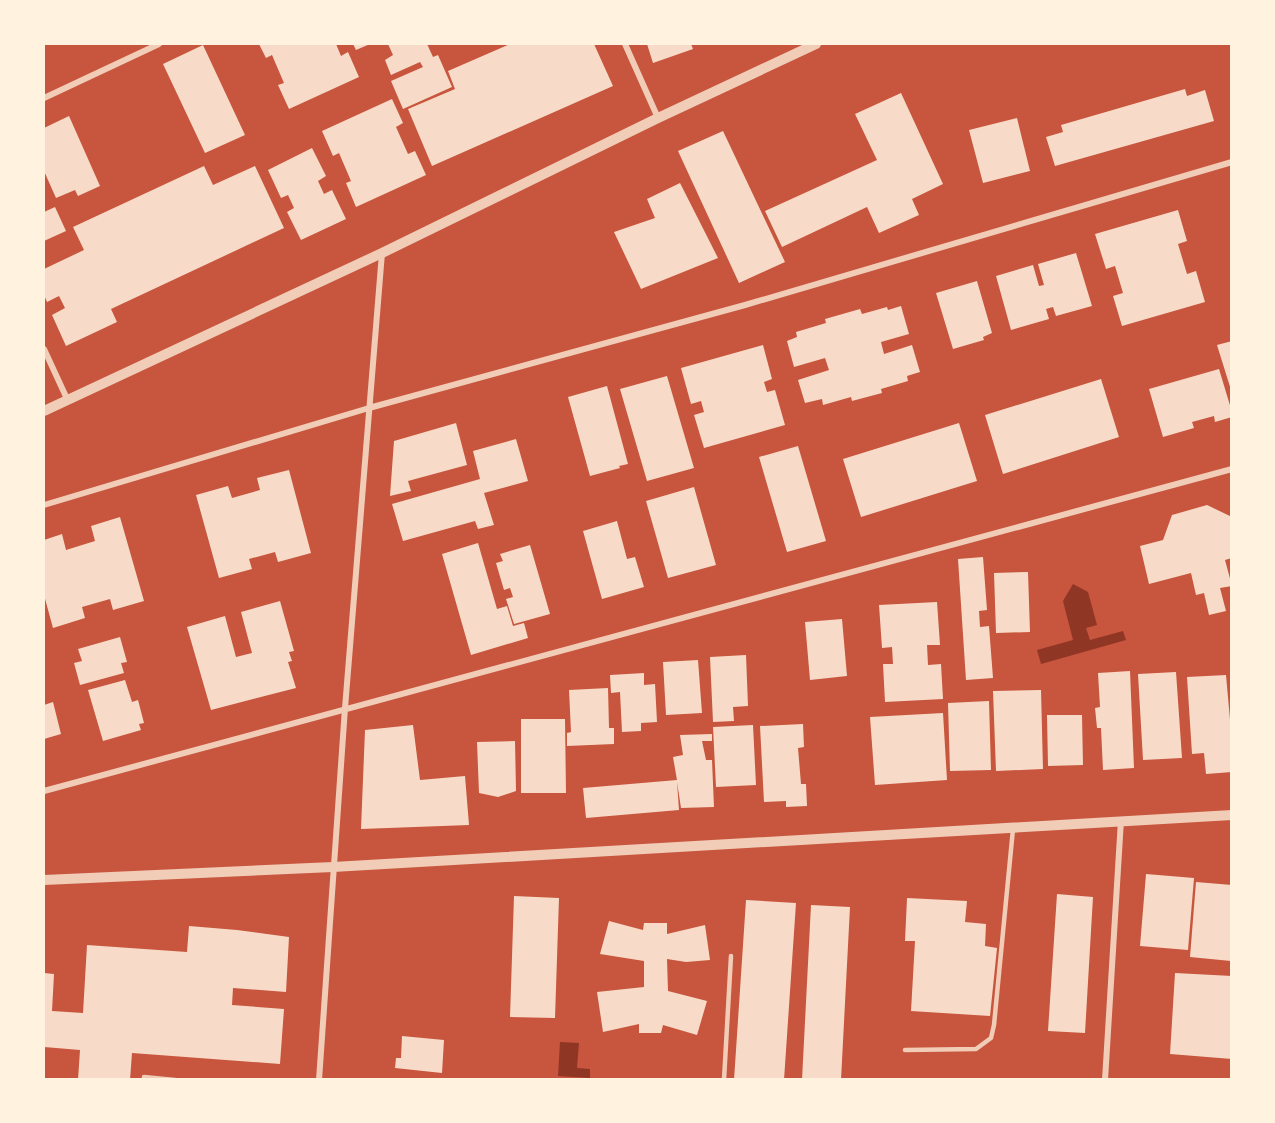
<svg xmlns="http://www.w3.org/2000/svg" width="1275" height="1123" font-family="'Fira Sans',sans-serif">
	<rect width="100%" height="100%" fill="#c8553d"/>
	<path fill="#8f3625" d="M1073,584L1088,592L1097,625L1086,628L1090,640L1123,631L1126,640L1041,664L1037,650L1073,640L1063,601Z
		M560,1042L579,1043L577,1068L590,1069V1078L558,1076Z"/>
	<path fill="#f7dbc8" d="M259,44H336L341,56L348,52L359,77L289,109L278,85L284,83L272,55L266,58Z
		M353,44H370L356,50Z
		M388,44H427L433,57L438,55L452,87L403,109L391,81L423,67L420,62L391,75L385,60L393,55Z
		M510,44H594L613,86L432,166L408,109L455,89L448,71Z
		M647,44H691L693,49L653,63Z
		M203,45L245,135L205,153L163,64Z
		M1185,89L1187,96L1205,90L1214,121L1055,166L1046,137L1063,132L1061,125Z
		M901,93L943,184L912,199L919,215L879,233L867,207L782,247L765,211L877,160L855,114Z
		M392,99L403,123L396,127L408,154L415,151L426,175L356,207L346,183L351,181L339,153L333,156L322,131Z
		M69,116L100,186L78,196L75,190L56,198L44,171V128Z
		M1017,118L1030,171L983,183L969,130Z
		M723,131L785,262L739,283L678,151Z
		M312,148L326,176L318,181L324,194L332,190L346,219L301,240L287,212L294,208L288,195L281,198L268,170Z
		M204,166L213,185L255,166L284,228L111,309L117,322L66,346L52,315L65,308L59,296L47,302L44,295V269L84,250L73,227Z
		M680,183L718,258L641,289L614,232L655,218L647,199Z
		M55,207L66,231L44,241V212Z
		M1178,210L1187,241L1178,244L1187,274L1196,271L1205,302L1122,326L1113,296L1123,293L1115,266L1106,269L1095,234Z
		M1076,253L1092,306L1056,316L1053,307L1046,309L1049,319L1011,330L996,276L1033,265L1039,286L1044,285L1038,264Z
		M977,281L992,333L983,337L984,340L953,349L936,293Z
		M901,306L909,334L881,342L884,354L912,345L920,372L907,376L908,381L881,389L882,393L852,401L851,397L823,405L822,399L805,403L798,380L829,370L825,358L794,367L787,341L797,337L796,332L826,323L825,319L860,309L862,314L887,307L888,310Z
		M1232,341V390H1231L1217,345Z
		M763,345L772,379L764,382L767,392L775,390L785,425L704,448L694,415L704,412L701,401L691,404L681,368Z
		M1219,369L1232,412V417L1215,422L1214,416L1192,422L1194,428L1163,437L1149,389Z
		M667,376L694,468L647,481L620,389Z
		M1101,379L1119,437L1003,474L985,415Z
		M607,386L628,464L619,466L620,468L590,476L568,397Z
		M456,423L467,465L408,481L411,491L390,496L394,441Z
		M959,423L977,481L861,517L843,459Z
		M516,439L528,481L484,493L494,525L478,529L475,521L403,541L392,504L480,479L473,451Z
		M798,446L826,541L787,552L759,457Z
		M289,470L311,553L278,562L275,552L249,559L252,569L219,578L196,495L228,486L232,498L260,490L257,478Z
		M694,487L716,565L668,578L646,501Z
		M1207,505L1232,517V558L1225,560L1232,586L1220,588L1226,611L1209,615L1204,593L1196,595L1191,573L1149,584L1140,546L1163,540L1172,515Z
		M120,517L144,601L113,610L110,599L82,607L85,618L53,628L44,595V540L62,534L66,550L95,541L91,526Z
		M617,521L627,559L635,557L644,587L602,599L583,531Z
		M478,543L497,609L507,606L513,626L524,623L528,638L471,655L442,554Z
		M530,545L550,614L514,624L506,599L513,597L510,588L504,590L496,563L503,561L500,554Z
		M983,557L987,610L979,611L980,627L989,626L993,678L966,680L958,559Z
		M1028,572L1030,632L996,633L994,573Z
		M280,601L294,651L289,652L292,661L288,662L296,688L211,710L187,627L225,616L236,657L252,653L241,612Z
		M937,602L940,645H927L928,665L941,664L943,699L885,702L883,664H893L892,647L882,648L879,605Z
		M842,619L847,676L810,680L805,622Z
		M120,637L127,662L121,663L124,673L80,685L74,663L82,661L78,649Z
		M746,655L748,706L733,707L734,721L713,722L710,657Z
		M698,660L702,713L666,715L663,662Z
		M1130,671L1134,768L1103,770L1101,728H1097L1095,708L1100,707L1098,673Z
		M1176,672L1182,758L1143,760L1138,674Z
		M644,673V685L655,684L657,722L641,723V731L622,732L620,692L611,693L610,675Z
		M1226,675L1232,742V772L1206,774L1204,753L1192,754L1187,677Z
		M125,680L132,702L138,700L144,723L139,724L141,730L103,741L88,690Z
		M608,688L609,728H614V744L567,746V733L571,732L569,690Z
		M1041,690L1043,769L996,771L993,691Z
		M989,701L991,770L950,771L948,703Z
		M53,702L61,734L44,739V705Z
		M943,713L947,780L875,785L870,717Z
		M1047,715H1082L1083,765L1048,766Z
		M521,719H565L566,793H521Z
		M803,724L804,747L798,748L801,784H806L807,806L786,807V801L764,802L760,726Z
		M413,725L420,780L465,776L469,825L361,829L365,730Z
		M753,725L756,785L716,787L713,727Z
		M712,734V741H702L706,760H712L714,807L681,808L677,782L679,810L586,818L583,788L677,780L673,757L683,755L680,735Z
		M515,741L516,791L498,797L479,793L477,742Z
		M1146,874L1194,878L1188,950L1140,946Z
		M1196,882L1232,885L1231,961L1190,957Z
		M1057,894L1093,897L1085,1033L1048,1031Z
		M514,896L559,898L555,1018L510,1017Z
		M907,898L967,901L965,922L986,924L985,946L997,948L990,1016L911,1011L915,941H905Z
		M746,900L796,903L784,1080H734Z
		M811,905L850,907L841,1080H802Z
		M609,921L643,930L644,923H667V934L705,925L710,960L686,962L667,959L668,991L707,1001L697,1035L663,1025L661,1033H639V1024L603,1032L597,992L644,987V961L600,954Z
		M189,926L237,930L289,937L286,992L233,988L232,1005L284,1009L280,1064L132,1053L130,1080H78L80,1050L44,1047V973L54,974L52,1011L83,1013L87,945L187,952Z
		M1175,973L1232,976V1059L1170,1054Z
		M402,1036L444,1040L442,1073L395,1068L396,1058H401Z"/>
	<g fill="none" stroke-linecap="round" stroke-linejoin="round">
		<path stroke="#f1ccb7" stroke-width="4.5" d="M905,1050L976,1049L991,1038L994,1025L1013,829
			M144,1077L175,1080
			M724,1080L731,956"/>
		<path stroke="#f1ccb7" stroke-width="6" d="M625,44L658,118
			M44,98L159,44
			M44,349L68,401
			M44,505L369,408L745,305L1232,162
			M44,791L1232,469
			M319,1080L345,708L382,253
			M1105,1080L1121,820"/>
		<path stroke="#f1ccb7" stroke-width="10" d="M44,411L382,253L658,118L816,44
			M44,880L333,867L1232,815"/>
	</g>
	<rect width="1275" height="1123" fill="none" stroke="#fff3e0" stroke-width="90"/>
</svg>
